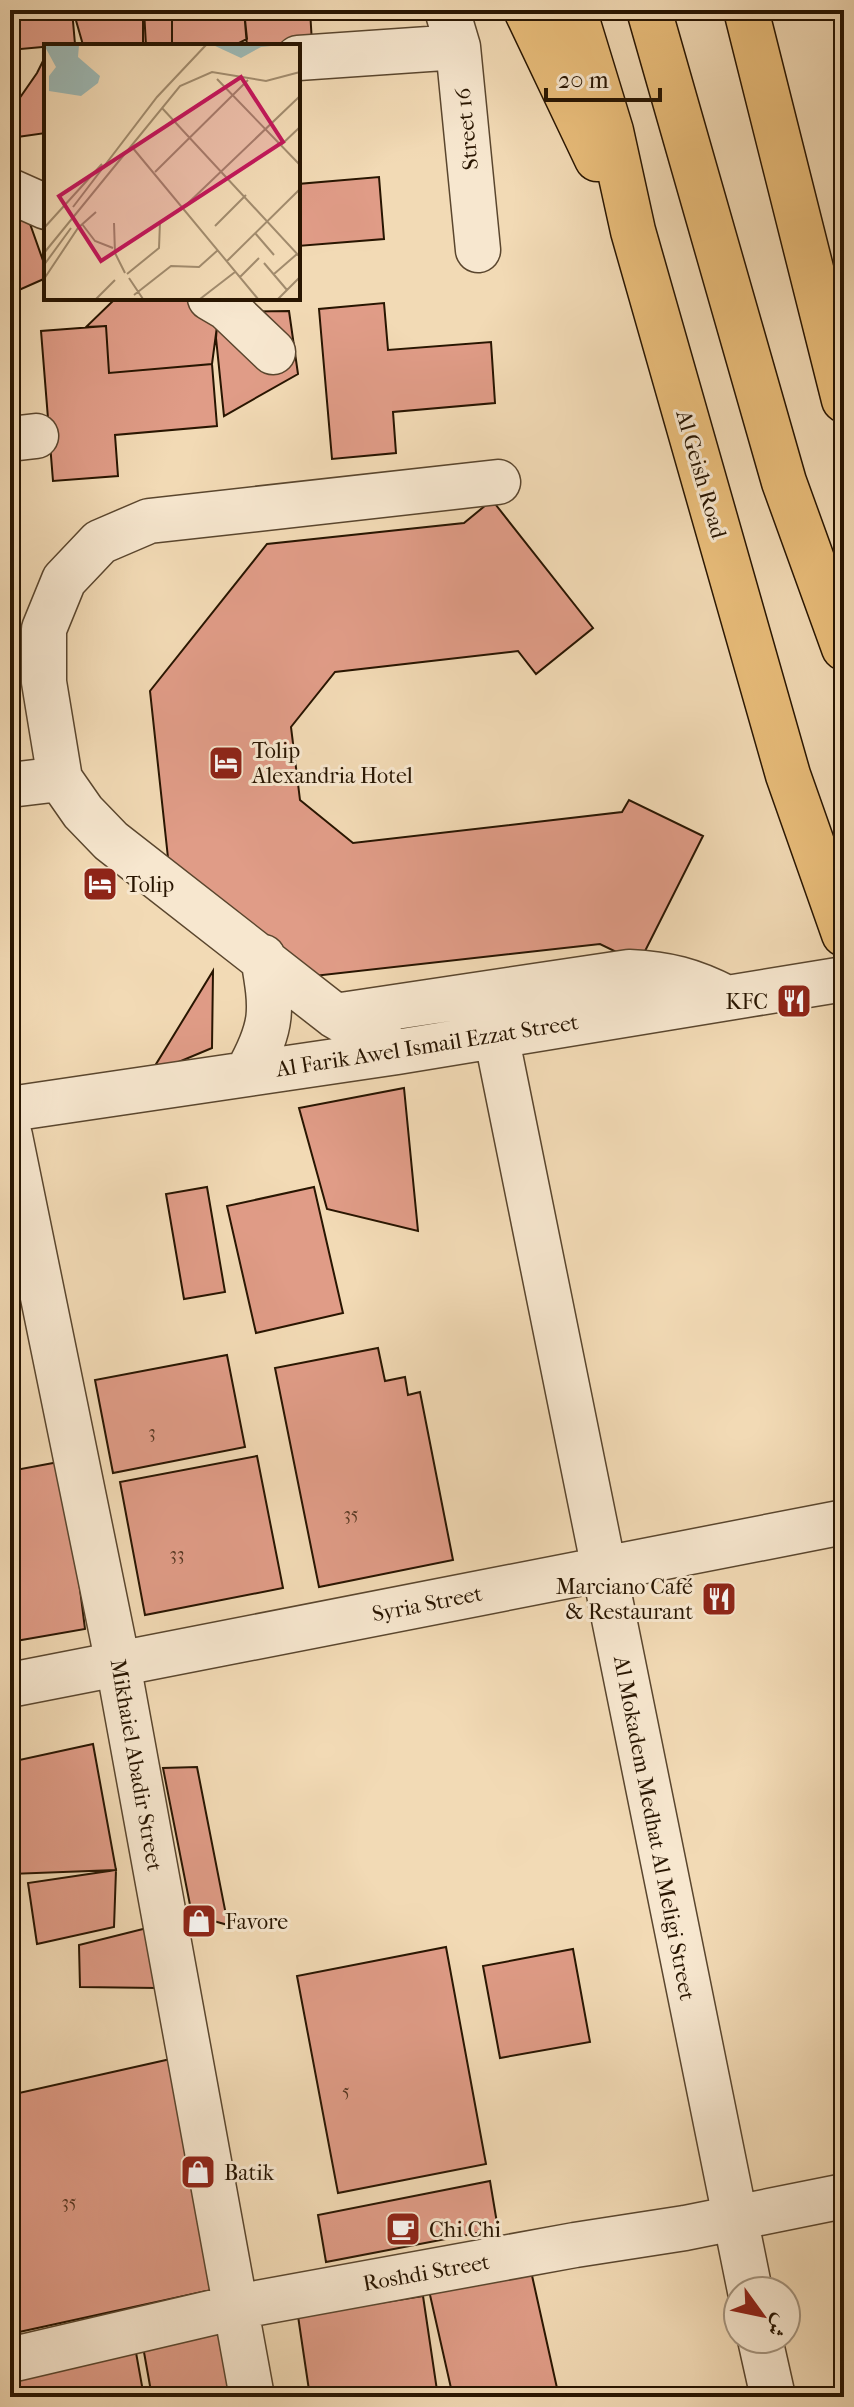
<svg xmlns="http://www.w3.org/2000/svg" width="854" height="2407" font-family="'IM FELL French Canon',Amiri,serif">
	<rect width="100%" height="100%" fill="#f2dab5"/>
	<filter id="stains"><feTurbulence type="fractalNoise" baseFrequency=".0025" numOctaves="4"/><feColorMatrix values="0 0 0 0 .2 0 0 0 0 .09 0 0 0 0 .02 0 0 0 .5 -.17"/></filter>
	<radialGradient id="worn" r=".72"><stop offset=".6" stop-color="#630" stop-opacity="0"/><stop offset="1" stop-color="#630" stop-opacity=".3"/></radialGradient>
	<path fill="#e09c87" stroke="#281501" stroke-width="2" d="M10,10H72L75,44L10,50Z
		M73,10H144L146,46H53L83,45Z
		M143,10H172V46H143Z
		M172,10H244L247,39L233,46H172Z
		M244,10H310L312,43L247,46Z
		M46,55V133L10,138V112L37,73Z
		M379,177L384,239L298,246V184Z
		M10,215L29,221L46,269V278L10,294Z
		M116,298H210L220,304L212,364L109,373L106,326L86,327Z
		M384,303L388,350L491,342L495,403L393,412L396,453L332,459L319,309Z
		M289,311L298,374L224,416L216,338L218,312Z
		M106,326L109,373L212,364L217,426L115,435L118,476L53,481L41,331Z
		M492,500L593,628L536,674L518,651L335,672L291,727L300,800L353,843L622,812L629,800L703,836L639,963L600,944L305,977L169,867L150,691L267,544L464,523Z
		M213,971L212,1048L150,1074Z
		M404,1088L418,1231L327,1209L299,1108Z
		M207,1187L225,1292L184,1299L166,1194Z
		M314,1187L343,1313L256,1333L227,1206Z
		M378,1348L385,1381L405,1377L408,1395L420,1392L453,1560L319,1587L275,1368Z
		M227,1355L245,1447L113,1473L95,1380Z
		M257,1456L283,1588L145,1615L120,1482Z
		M64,1461L85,1629L10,1642V1471Z
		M93,1744L116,1870L10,1874V1762Z
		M197,1767L228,1925L192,1915L163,1768Z
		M116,1870L114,1927L37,1944L28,1883Z
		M147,1928L157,1988L80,1987L79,1945Z
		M446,1947L486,2164L338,2193L297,1976Z
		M573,1949L590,2042L500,2058L483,1966Z
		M175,2058L225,2287L10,2334V2095Z
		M490,2181L498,2229L326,2262L318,2215Z
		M529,2262L559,2397H453L428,2286Z
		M423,2296L438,2397H310L298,2316Z
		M230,2324L243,2397H152L142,2341Z
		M135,2347L144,2397H10V2369Z"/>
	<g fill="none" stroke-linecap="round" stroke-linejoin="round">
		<defs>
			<path id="minor" d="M447,10L458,47L478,250
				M298,58L458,47
				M10,191L46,207
				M210,298L227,308L273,352
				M10,439L36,436
				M10,785L60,779
				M335,1016L629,972C668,974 692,980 727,998
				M496,1035L750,2291
				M397,1052L335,1016L111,841L83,812L60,779L44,682V629L64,580L100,542L149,521L498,482
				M247,1073C274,1025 272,1010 263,957
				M10,1109L397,1052L844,979
				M10,1136L118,1664L252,2397
				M10,1685L844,1522
				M760,2339L773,2397
				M10,2360L236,2307L575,2245L685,2228L844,2196"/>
			<path id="highway" d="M526,10L597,159
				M574,10L611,131L633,231L788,775L844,934
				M649,10L784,482L844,648
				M746,10L844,400"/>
		</defs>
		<use href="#minor" stroke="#5a462e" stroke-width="47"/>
		<use href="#highway" stroke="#281501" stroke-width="47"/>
		<use href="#minor" stroke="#f7e7cf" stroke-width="44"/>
		<use href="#highway" stroke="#e9bd7a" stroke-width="44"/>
	</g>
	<defs>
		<symbol id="hotel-square" viewBox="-11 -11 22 22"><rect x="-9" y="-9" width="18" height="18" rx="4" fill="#8f2418" stroke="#f7e7cf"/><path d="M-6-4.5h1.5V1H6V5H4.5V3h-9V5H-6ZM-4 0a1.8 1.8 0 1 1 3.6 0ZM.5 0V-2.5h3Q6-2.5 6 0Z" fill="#fff"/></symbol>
		<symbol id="restaurant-square" viewBox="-11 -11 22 22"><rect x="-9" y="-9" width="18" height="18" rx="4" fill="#8f2418" stroke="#f7e7cf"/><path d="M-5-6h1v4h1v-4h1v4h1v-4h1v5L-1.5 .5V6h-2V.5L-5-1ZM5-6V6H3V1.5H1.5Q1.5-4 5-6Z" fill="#fff"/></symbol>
		<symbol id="shop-square" viewBox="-11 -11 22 22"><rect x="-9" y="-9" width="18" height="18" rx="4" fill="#8f2418" stroke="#f7e7cf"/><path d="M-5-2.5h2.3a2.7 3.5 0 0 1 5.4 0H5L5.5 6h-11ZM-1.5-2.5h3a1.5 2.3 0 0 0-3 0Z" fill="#fff"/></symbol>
		<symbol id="cafe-square" viewBox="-11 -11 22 22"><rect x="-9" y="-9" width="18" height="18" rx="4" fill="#8f2418" stroke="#f7e7cf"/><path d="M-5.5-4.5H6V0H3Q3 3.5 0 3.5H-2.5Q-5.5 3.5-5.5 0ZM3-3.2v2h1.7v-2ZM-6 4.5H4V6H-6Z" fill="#fff"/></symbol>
	</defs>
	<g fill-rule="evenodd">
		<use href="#hotel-square" x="206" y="743" width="40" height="40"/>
		<use href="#hotel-square" x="80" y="864" width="40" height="40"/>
		<use href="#restaurant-square" x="774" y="981" width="40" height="40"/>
		<use href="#restaurant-square" x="699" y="1579" width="40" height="40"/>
		<use href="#shop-square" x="179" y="1901" width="40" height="40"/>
		<use href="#shop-square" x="178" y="2152" width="40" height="40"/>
		<use href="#cafe-square" x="383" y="2209" width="40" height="40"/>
	</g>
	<g text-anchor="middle" stroke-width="6" stroke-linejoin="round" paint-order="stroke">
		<g font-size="18" fill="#563722">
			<text x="152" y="1438">3</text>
			<text x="351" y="1520">35</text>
			<text x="177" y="1560">33</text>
			<text x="346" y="2097">5</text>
			<text x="69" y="2208">35</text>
		</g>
		<g font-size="22" fill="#281501" stroke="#f7e7cf">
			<text transform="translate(466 129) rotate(-96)" y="8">Street 16</text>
			<text transform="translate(702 474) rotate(74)" y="8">Al Geish Road</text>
			<text transform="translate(427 1045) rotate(-9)" y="8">Al Farik Awel Ismail Ezzat Street</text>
			<text transform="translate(427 1603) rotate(-11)" y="8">Syria Street</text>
			<text transform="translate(137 1765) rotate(80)" y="8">Mikhaiel Abadir Street</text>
			<text transform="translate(655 1828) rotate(79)" y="8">Al Mokadem Medhat Al Meligi Street</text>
			<text transform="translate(426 2272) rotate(-10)" y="8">Roshdi Street</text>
		</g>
		<g font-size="22" fill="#281501" stroke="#f7e7cf" text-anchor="start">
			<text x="252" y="758">Tolip<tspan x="252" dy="25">Alexandria Hotel</tspan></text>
			<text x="126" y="892">Tolip</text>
			<text x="768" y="1009" text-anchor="end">KFC</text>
			<text x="693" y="1594" text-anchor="end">Marciano Café<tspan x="693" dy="25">&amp; Restaurant</tspan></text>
			<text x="225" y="1929">Favore</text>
			<text x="224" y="2180">Batik</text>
			<text x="429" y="2237">Chi Chi</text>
		</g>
	</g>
	<g transform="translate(44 44)">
		<rect width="256" height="256" fill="#f2dab5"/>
		<path d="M0,1H35L34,13L56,32L54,39L37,52L5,47V32L12,23ZM169,1H237L217,3L197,14Z" fill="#9db9b5"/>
		<path fill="none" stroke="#a18b6d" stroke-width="2" d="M173,35L256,121M118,64L256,213M237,101L256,83M88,103L214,255M111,128L204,36M141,162L256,52M29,163L113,53L162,1M70,179L71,209L81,229M38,180L51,197L69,204M171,182L202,151M0,184L58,120M211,189L230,211M0,209L136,42L168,28L222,37L256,28M183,217L256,145M220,219L243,246M0,221L27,184M83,230L115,204L116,178M230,230L253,210M196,233L215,214M85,234L99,255M0,235L34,184L52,168M90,251L127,222L155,223L174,206M52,255L71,236M156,255L191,228M234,255L256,233"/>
		<path fill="#c2185b" fill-opacity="0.15" stroke="#c2185b" stroke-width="4" d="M197,33L239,98L57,217L15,152Z"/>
		<rect width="256" height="256" fill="none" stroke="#281501" stroke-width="4"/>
	</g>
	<rect width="854" height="2407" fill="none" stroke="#f2dab5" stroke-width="40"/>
	<rect x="12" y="12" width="830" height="2383" fill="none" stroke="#281501" stroke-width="4"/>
	<rect x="20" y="20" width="814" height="2367" fill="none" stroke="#281501" stroke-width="2"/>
	<g transform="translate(762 2315) rotate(123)"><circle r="38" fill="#f7e7cf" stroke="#a4937d" stroke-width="2"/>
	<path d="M0-6L14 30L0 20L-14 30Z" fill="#8f2418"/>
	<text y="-12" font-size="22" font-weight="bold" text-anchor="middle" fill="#281501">ش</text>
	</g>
	<path d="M546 88v12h114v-12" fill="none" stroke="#281501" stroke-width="4"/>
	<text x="558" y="88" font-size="24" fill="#281501" stroke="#f7e7cf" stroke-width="6" paint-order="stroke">20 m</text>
	<rect width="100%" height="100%" filter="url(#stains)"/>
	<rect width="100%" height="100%" fill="url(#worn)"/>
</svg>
